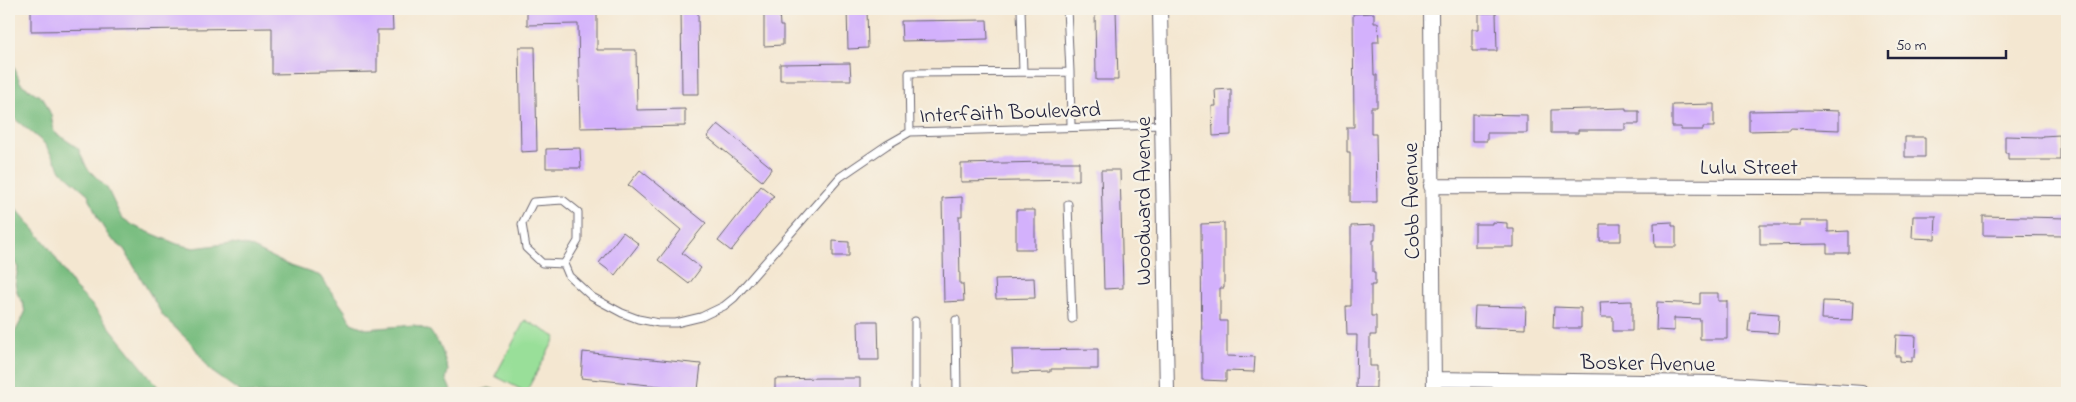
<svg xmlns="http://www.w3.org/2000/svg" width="2076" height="402" font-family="'Indie Flower',sans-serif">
	<rect width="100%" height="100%" fill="#f7f3e8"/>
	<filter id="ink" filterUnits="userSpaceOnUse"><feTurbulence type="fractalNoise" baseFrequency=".02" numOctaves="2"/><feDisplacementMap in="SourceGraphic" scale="10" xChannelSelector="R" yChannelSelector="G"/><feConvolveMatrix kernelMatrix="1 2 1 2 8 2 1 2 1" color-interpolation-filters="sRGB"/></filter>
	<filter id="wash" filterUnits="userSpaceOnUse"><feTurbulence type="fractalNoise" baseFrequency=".0096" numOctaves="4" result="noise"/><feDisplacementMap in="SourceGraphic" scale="20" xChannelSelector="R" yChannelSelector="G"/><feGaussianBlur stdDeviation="1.12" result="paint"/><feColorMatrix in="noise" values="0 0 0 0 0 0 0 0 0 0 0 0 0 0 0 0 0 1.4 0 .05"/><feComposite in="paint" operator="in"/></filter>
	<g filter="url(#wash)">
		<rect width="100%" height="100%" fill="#f4e7d1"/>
		<path fill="#99df99" stroke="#5e806a" d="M525,320L556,337L526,392L495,376Z"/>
		<path fill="#7abe81" stroke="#4e705e" d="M9,62L13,65L21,84L44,99L51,115L54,132L78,148L87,168L107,188L121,217L134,226L177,244L194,248L232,243L249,246L288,265L320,276L345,311L351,323L367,329L414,325L430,331L441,347L448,370L446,379L452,393L479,391L489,388L506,393H242L211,371L192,344L163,316L124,249L110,238L98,219L88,194L62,172L44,143L9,114Z
			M9,200L48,246L74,287L91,304L163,393H9V335L15,332L25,313L23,302L18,295L15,284L18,268L9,251Z"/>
		<g id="blocks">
			<path fill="#d3b1fc" d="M31,9H392L393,30H377V72L272,74V28L31,31Z
				M527,9H597V50H636L637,110L685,109V126L580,128L578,24L527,25Z
				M681,9H698L699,94H682Z
				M764,9H779L780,26H783V45L764,46Z
				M847,9H867L868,48L848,49Z
				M1095,9H1116L1118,80H1096Z
				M1374,13V23H1378L1379,42H1373L1374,75H1377V107H1371V134H1376L1377,202H1350V152H1347V127H1354L1353,14Z
				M1479,13H1496L1497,51H1472V29H1479Z
				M987,20L988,39L902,41L901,21Z
				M519,47H535L537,151L521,152Z
				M850,63L851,80H780V64Z
				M1231,89V135L1213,136L1212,106H1216L1215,90Z
				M1714,104V127H1703V130H1681V127H1672V105Z
				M1626,108V111H1639V124H1625V130H1578V133H1551V110Z
				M1809,110L1839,111V130L1790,128V130L1749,131V111Z
				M1472,114L1527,115V133H1487V141H1472Z
				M718,124L772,168L762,181L707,137Z
				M2060,135V160H2008V153H2005V136L2042,137V136Z
				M1905,137H1925V157H1905Z
				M580,148L581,168H546V149Z
				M1044,162H1079V180L961,182V164Z
				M640,170L706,223L682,253L701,268L689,284L658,260L681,230L628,185Z
				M1101,170H1120L1123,288L1104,289Z
				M761,186L774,196L731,251L718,241Z
				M962,197V216H959L960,284H963L964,301L944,302L942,198Z
				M1016,210H1035V249H1016Z
				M1913,216H1936L1935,239L1912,238Z
				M1983,216L2067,218V236L1983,235Z
				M1800,221H1828V232L1849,231V253H1827V244L1760,245V225H1800Z
				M1492,222L1507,223V229H1514V247H1475V224H1492Z
				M1672,222V226H1676V247H1655L1654,223Z
				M1224,223V288H1220V321H1227V356L1255,357L1254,372L1226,371V381L1202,380L1201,224Z
				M1600,224H1621V241H1600Z
				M1375,225V240H1373V272H1375V285H1371V316H1376V335H1370V366H1377V381H1376V388H1356L1357,335H1347L1346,306H1351V226Z
				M623,232L639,244L615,275L599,263Z
				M833,241L849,242V256H833Z
				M1034,278L1035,298L996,299L995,279Z
				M1700,293H1718V301H1727V339H1700V319L1674,318V331L1656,330L1657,302L1700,304Z
				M1632,301V331H1613V317H1601L1600,302Z
				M1823,301L1853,302L1852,320L1822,319Z
				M1475,306L1526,307L1525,329L1474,327Z
				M1554,307L1581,308V328H1553Z
				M1750,312L1779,314L1778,333L1748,331Z
				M858,321H878L879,360H859Z
				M1896,335L1916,336L1915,357H1912V362L1900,361V356H1895Z
				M1098,349V369H1051V372L1013,373L1012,350Z
				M583,352L701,364L698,390L581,378Z
				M821,378H860V393H775V379Z"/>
		</g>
	</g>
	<g filter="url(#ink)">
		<use href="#blocks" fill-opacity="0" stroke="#6c6770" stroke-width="1"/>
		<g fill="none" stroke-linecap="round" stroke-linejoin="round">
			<defs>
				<path id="service" d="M1021,9L1023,72
					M1067,9L1070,72
					M910,132L909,73L1070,72L1071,126
					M1068,204L1072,319
					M564,264L542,263L526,248L522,224L533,202L563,200L578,212V241L564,264L569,276L592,297L622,313L638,319L659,323H676L701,317L724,306L734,298L840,177L887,145L910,132L1163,125
					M956,320L957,393
					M915,321V393"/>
				<path id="minor" d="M1160,9C1163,137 1164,265 1167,393
					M1431,9L1434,393
					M1431,186L2067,188
					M1434,379L1715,383L1862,393"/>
			</defs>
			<use href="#service" stroke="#6c6770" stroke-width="9"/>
			<use href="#minor" stroke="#6c6770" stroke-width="16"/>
			<use href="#service" stroke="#fff" stroke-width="7"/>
			<use href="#minor" stroke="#fff" stroke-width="14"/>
		</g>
	</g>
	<g text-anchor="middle" stroke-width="4.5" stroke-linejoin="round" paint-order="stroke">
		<g font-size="22" fill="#22223b" stroke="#f7f3e8">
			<text transform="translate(1010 111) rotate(-2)" y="8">Interfaith Boulevard</text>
			<text x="1749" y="174">Lulu Street</text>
			<text transform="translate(1142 201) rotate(-90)" y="8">Woodward Avenue</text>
			<text transform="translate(1410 201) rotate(-91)" y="8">Cobb Avenue</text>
			<text transform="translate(1648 362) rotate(1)" y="8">Bosker Avenue</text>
		</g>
	</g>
	<rect width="2076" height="402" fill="none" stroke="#f7f3e8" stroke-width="30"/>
	<path d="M1888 50v8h118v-8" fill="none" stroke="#22223b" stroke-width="2.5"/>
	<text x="1896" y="50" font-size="15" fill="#22223b" stroke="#f7f3e8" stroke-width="4" paint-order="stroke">50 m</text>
</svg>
